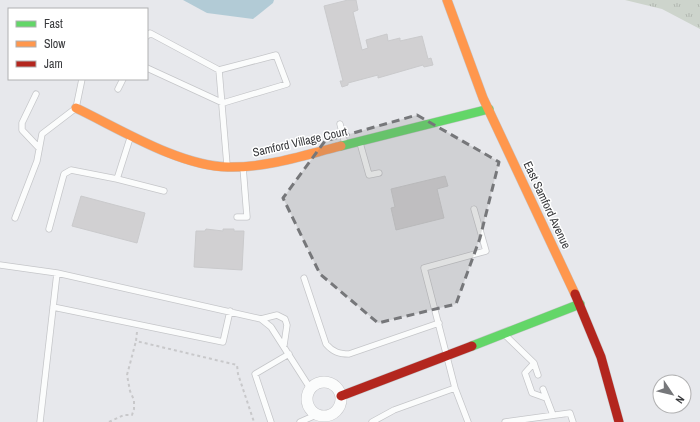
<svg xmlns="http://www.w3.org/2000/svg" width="700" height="422" font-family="'Archivo Narrow',sans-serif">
	<defs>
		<pattern id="grass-tufts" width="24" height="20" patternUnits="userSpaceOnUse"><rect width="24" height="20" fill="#cdd4cc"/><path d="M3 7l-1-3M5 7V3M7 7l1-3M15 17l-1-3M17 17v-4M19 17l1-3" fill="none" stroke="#b1b7b0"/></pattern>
	</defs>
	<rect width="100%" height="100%" fill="#e7e8ec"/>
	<path fill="url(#grass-tufts)" d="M625,0H700V29L662,9Z"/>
	<path fill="#b2cbd6" d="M183,0H274L273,3L253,19L207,13Z"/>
	<path fill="#d1d0d2" stroke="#cacacc" d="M348,0H356L358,10L353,12L362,50L368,48L366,40L387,34L388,41L400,38V41L422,36L428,59L431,58L433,65L424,67L423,65L378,78V75L348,83V85L342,87L340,81H343L324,6Z
		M445,176L448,186L437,189L444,218L396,230L391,208L395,207L391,189Z
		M81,196L145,213L137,243L72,226Z
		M206,229L223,231V229H234V231H244L242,270L194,267L196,231H205Z"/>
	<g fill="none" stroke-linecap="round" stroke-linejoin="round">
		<defs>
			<path id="lane" d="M147,36L150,33L219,70L227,165
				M147,68L223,103L287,84L276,55L219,70
				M118,89L123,79
				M36,94L22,123V130L39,148
				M340,124L345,144
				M131,135L117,179L164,191
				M360,143L369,175L379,173
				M237,217H247L243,167
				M15,218L37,161L42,134L76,108L82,79
				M49,229L64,174L71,170L117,179
				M0,265L57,273L261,319L271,327L310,388
				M304,278L326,344C333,352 339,354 349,354L439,323
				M53,307L223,342L230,311
				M261,319L277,315L285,319L287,325L284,345
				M506,336L534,363L538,375
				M534,363L525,373L532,393L546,398
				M543,389L553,415
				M40,422L57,273
				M271,422L255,374L289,354
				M300,422L316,415
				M372,422L394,410L455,388
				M468,422L455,388L424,268L486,251L474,209
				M505,422L570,413L573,422"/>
			<path id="street" d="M307 399a17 17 0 1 1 34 0a17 17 0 1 1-34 0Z"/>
			<path id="fast" d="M341,146L489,109
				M472,346L580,304"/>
			<path id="slow" d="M447,0L483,98L575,294
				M76,108C120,129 179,166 228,167C266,168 304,155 341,146"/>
			<path id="jam" d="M575,294L601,357L619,422
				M341,396L472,346"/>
		</defs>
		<use href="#lane" stroke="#c5c6c9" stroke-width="7"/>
		<use href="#street" stroke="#c5c6c9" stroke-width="12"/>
		<use href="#fast" stroke="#c5c6c9" stroke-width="10"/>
		<use href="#slow" stroke="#c5c6c9" stroke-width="10"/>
		<use href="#jam" stroke="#c5c6c9" stroke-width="10"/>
		<path stroke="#c8c8ca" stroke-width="2" stroke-dasharray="3 3" stroke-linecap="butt" d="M137,332L136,341L237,365L238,374L254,422
			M109,422L124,415H132L134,409V400L130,391L127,375L136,341"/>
		<use href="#lane" stroke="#fbfcfc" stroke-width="5.5"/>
		<use href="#street" stroke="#fbfcfc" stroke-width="11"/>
		<use href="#fast" stroke="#63d668" stroke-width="9"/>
		<use href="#slow" stroke="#ff974d" stroke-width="9"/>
		<use href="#jam" stroke="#b3261e" stroke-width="9"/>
	</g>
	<path fill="#76777a" fill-opacity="0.2" stroke="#76777a" stroke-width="3" stroke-dasharray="8 5" stroke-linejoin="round" d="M417,115L499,162L480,238L456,304L378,323L320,274L283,198L325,141Z"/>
	<g text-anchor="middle" stroke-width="3" stroke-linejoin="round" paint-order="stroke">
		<g font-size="12" fill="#393a3d" stroke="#fff">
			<text transform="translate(300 142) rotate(-13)" y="4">Samford Village Court</text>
			<text transform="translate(547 205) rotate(65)" y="4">East Samford Avenue</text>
		</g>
	</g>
	<rect x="8" y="8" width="140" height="72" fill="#ffffff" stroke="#b0b0b1"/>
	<rect x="16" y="21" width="20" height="6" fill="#63d668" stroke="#b0b0b1"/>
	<text x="44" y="28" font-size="12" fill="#393a3d">Fast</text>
	<rect x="16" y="41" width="20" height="6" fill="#ff974d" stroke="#b0b0b1"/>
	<text x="44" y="48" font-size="12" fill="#393a3d">Slow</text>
	<rect x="16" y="61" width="20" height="6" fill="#b3261e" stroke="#b0b0b1"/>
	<text x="44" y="68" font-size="12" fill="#393a3d">Jam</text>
	<g transform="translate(672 394) rotate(125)"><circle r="19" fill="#ffffff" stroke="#b0b0b1"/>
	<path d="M0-3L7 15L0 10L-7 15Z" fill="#76777a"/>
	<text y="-6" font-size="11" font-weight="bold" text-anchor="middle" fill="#393a3d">N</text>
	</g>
</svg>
